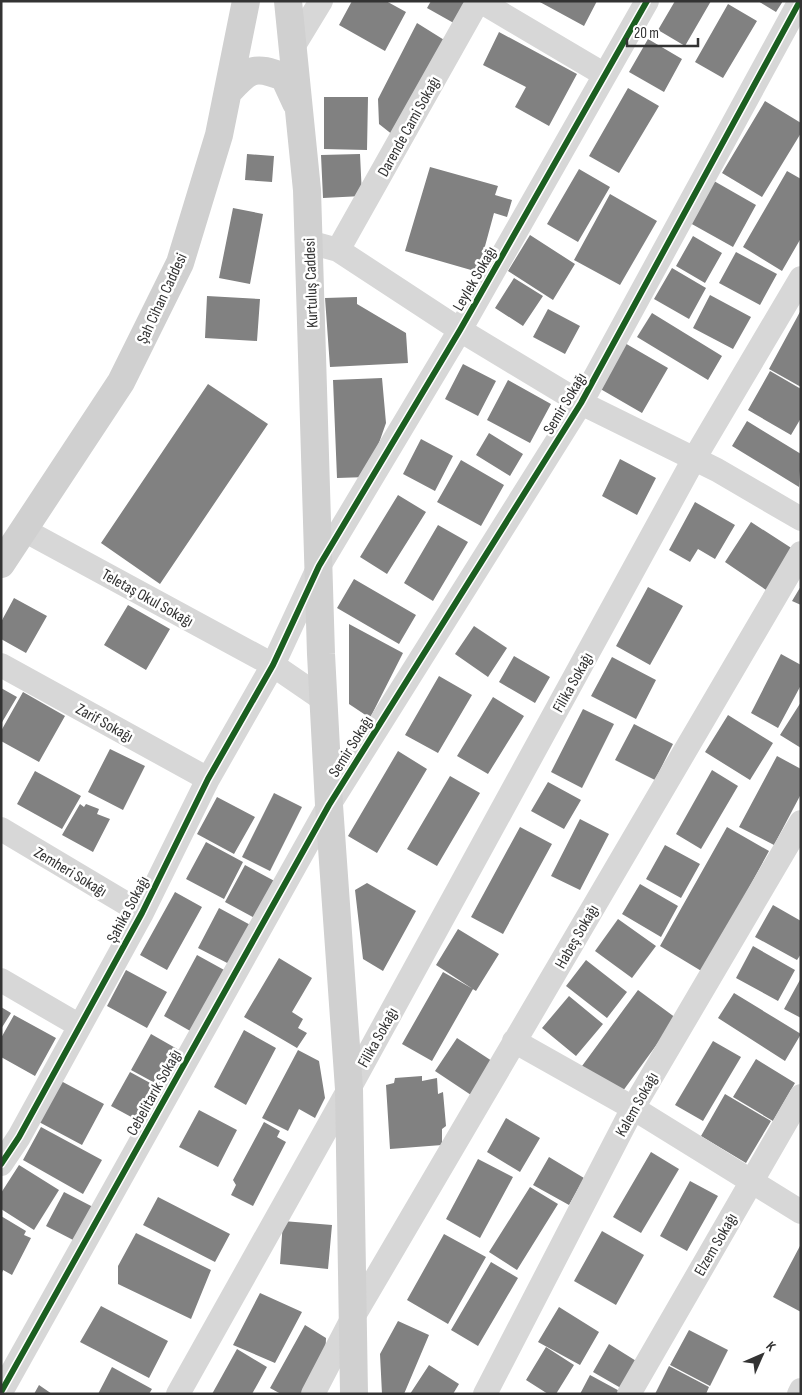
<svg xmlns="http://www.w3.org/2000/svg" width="802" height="1395" font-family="'Sofia Sans Condensed',sans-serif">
	<rect width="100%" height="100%" fill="#fff"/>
	<path fill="#818181" d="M352,1H386L406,12L385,51L339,25Z
		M431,1H472L459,26L427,8Z
		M538,1H597L584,26Z
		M675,1H711L685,46L658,30Z
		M758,1H783L776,12Z
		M728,4L757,21L723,78L695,62Z
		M417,23L449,43L398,139L379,124L378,99Z
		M499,32L577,74L549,126L515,107L526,87L483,65Z
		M648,39L682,59L664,92L629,72Z
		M628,88L659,106L619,173L589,156Z
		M324,97H368L367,150L324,149Z
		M765,101L801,123V133L762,197L722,173Z
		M247,154L274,156L272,182L245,180Z
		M360,154L362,196L323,198L321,155Z
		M430,167L498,186L495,195L512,200L507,217L494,213L478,272L405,251Z
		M579,169L610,187L578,242L547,224Z
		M787,171L801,179V238L782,271L743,247Z
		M714,181L756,205L733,247L690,223Z
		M610,194L657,221L620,285L574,260Z
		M233,208L263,214L250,284L219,278Z
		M530,235L575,264L553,300L508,271Z
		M693,236L722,253L705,283L676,266Z
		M736,252L777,274L760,305L719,283Z
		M672,268L706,288L689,319L654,299Z
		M514,278L543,296L523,326L495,308Z
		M710,295L751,317L733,349L693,328Z
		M207,296L260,299L257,341L205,338Z
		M357,297V304L406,333L408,363L330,367L325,298Z
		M548,309L580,326L565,354L533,337Z
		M801,310V387L769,369Z
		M652,313L722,356L708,380L637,337Z
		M623,342L668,368L642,413L597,387Z
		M463,364L496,381L478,416L445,399Z
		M770,371L801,389V418L791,435L748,410Z
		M382,378L386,423L367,477L337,478L333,380Z
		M508,380L551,404L530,443L487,420Z
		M208,384L268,424L160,584L101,543Z
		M747,421L801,454L799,487L732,446Z
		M489,433L523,454L510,476L476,455Z
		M421,439L453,456L435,491L403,474Z
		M620,459L656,478L637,515L602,496Z
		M461,460L504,485L481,526L437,502Z
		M398,495L426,512L387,574L360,557Z
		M695,502L735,525L715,559L698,549L690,562L669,550Z
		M751,522L796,551L769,592L725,562Z
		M438,525L468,542L433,601L404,583Z
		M354,579L416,615L399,644L337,608Z
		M801,586V605L792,601Z
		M648,587L683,606L650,665L616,646Z
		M14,598L47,616L26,653L1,639V622Z
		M128,605L170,629L146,670L104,645Z
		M349,624L403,653L370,718L349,704Z
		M474,626L507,648L488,677L455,654Z
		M781,654L801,665V685L778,728L751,713Z
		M514,656L550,677L535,703L499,682Z
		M612,657L656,680L636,719L591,696Z
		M439,676L472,695L438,753L405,735Z
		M1,688L17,697L1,724Z
		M23,692L65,716L39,762L1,741V731Z
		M493,697L524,716L488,774L457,756Z
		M801,702V748L780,735Z
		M583,709L614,724L582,788L551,772Z
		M728,715L773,743L750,780L705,752Z
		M634,724L673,744L655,780L615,760Z
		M110,749L145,766L123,810L88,792Z
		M398,751L427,769L377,853L348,836Z
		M777,756L801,769V794L774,845L739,827Z
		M712,770L738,786L701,849L676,834Z
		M35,771L81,796L62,829L17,804Z
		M450,776L480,793L437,866L407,849Z
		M548,782L581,800L564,829L531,811Z
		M274,793L302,807L270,871L242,857Z
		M217,797L255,817L234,854L197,834Z
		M80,804L84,807L86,804L99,809L97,814L110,819L93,852L62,835Z
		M580,819L609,834L580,890L551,876Z
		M520,827L552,844L503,934L471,917Z
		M727,827L769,851L703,972L660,946Z
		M206,842L243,862L224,899L186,879Z
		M665,845L700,864L681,898L646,879Z
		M245,865L280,884L260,921L225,902Z
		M367,883L416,911L383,971L363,959L355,890Z
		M640,884L678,906L661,937L622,914Z
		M175,892L202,907L167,970L140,955Z
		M773,905L801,921V954L797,960L755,937Z
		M219,908L256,928L235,967L198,948Z
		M618,919L656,946L632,978L595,951Z
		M458,929L499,954L476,991L436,965Z
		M753,946L795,970L778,1001L736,978Z
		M197,955L226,971L192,1032L164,1016Z
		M279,958L312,978L292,1012L303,1019L298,1028L307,1033L297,1048L244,1017Z
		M586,960L627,992L607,1018L566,986Z
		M126,970L167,992L147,1028L107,1006Z
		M443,972L473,989L432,1061L402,1044Z
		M801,978V1018L784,1009Z
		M638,990L676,1018L620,1095L582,1066Z
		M734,993L801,1034L785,1061L718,1018Z
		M569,996L603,1024L576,1056L542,1028Z
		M1,1007L11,1013L1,1029Z
		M14,1015L56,1038L35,1076L1,1057V1038Z
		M244,1030L276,1048L246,1105L214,1087Z
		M151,1034L186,1054L166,1089L131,1070Z
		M457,1038L495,1063L474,1097L435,1071Z
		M713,1041L741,1057L703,1121L675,1105Z
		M298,1050L319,1061L325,1098L315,1118L299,1109L288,1131L262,1118Z
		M756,1059L795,1083L773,1121L733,1097Z
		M130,1072L165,1091L146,1125L111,1106Z
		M422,1076V1081L437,1078L438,1094L443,1092L446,1126L442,1129V1145L390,1149L386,1085L394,1083L395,1078Z
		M61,1081L104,1104L82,1145L39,1122Z
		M725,1094L771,1121L746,1163L701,1136Z
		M199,1110L237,1130L218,1167L179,1147Z
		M506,1118L540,1138L520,1172L487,1152Z
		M264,1122L280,1131L277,1137L286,1142L253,1206L231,1195L236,1185L233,1180Z
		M41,1127L102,1160L83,1194L23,1160Z
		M651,1152L679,1169L641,1233L613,1217Z
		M549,1157L584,1178L569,1205L533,1185Z
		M478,1159L513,1177L480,1238L446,1219Z
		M19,1165L59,1190L34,1230L1,1209V1193Z
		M690,1181L718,1196L687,1251L660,1236Z
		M530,1187L558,1204L517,1270L489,1252Z
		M64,1192L95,1208L77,1242L46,1226Z
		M158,1197L230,1234L215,1262L143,1225Z
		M1,1216L26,1231L24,1235L31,1238L12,1275L3,1270L1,1275Z
		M283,1221L332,1225L328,1269L280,1264Z
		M602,1231L644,1255L616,1305L574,1281Z
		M136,1233L211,1270L191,1319L118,1284V1266Z
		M444,1234L486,1257L448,1324L407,1300Z
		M801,1244V1312L773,1297Z
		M491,1262L518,1278L478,1346L451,1330Z
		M260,1293L302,1312L275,1363L233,1345Z
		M101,1306L168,1341L149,1378L80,1342Z
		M559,1307L599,1332L580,1365L538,1342Z
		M398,1321L429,1335L404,1394H382L380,1354Z
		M305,1325L326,1338L325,1361L308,1394H281L270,1388Z
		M689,1330L728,1350L710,1386L670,1365Z
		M609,1344L641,1364L626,1391L593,1372Z
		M546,1347L574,1365L556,1394H548L526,1380Z
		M237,1349L267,1367L252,1394H212Z
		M429,1365L459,1384L453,1394H410Z
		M669,1366L709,1387L706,1394H655Z
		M112,1367L152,1389L149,1394H98Z
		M590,1375L625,1394H580Z
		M39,1385L52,1394H34Z"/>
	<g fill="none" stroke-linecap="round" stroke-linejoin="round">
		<path stroke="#d7d7d7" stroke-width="24" d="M480,1L605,75
			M293,47L321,1
			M309,242L338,250L460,330L581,403L717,470L801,519
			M338,250L478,1
			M24,530L273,665L324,700
			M1,665L208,779
			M1,829L142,913
			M1,980L80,1026
			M514,1041L633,1108L801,1212
			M1,1164L19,1137L142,913L208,779L273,665L319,566L460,330L647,1
			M1,1392L329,805L581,403L800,1
			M178,1394L349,1089L694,459L801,278
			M313,1394L352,1319L801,553
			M485,1394L633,1108L801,822
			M629,1394L801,1096
			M799,1394L801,1390"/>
		<path stroke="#d0d0d0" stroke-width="28" d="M288,1L307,190L321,654L329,805L349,1089L354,1394
			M228,92C250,69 253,65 284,77L296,103
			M1,564L121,382L180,263L219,135L246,1"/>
		<defs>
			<path id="cycleway" d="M1,1164L19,1137L142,913L208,779L273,665L319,566L460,330L647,1
				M1,1392L329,805L581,403L800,1"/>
		</defs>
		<use href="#cycleway" stroke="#fff" stroke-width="9"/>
		<use href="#cycleway" stroke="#1b5e20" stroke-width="6"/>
	</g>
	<g text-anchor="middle" stroke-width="5" stroke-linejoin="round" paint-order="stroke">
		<g font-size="16" fill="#333" stroke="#fff">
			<text transform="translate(408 126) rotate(-61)" y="6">Darende Cami Sokağı</text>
			<text transform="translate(474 278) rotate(-60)" y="6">Leylek Sokağı</text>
			<text transform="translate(310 283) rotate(-92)" y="6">Kurtuluş Caddesi</text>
			<text transform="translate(161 298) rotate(-65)" y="6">Şah Cihan Caddesi</text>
			<text transform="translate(564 403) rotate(-59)" y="6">Semir Sokağı</text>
			<text transform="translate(148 597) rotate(29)" y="6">Teletaş Okul Sokağı</text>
			<text transform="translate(572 682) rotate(-61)" y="6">Filika Sokağı</text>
			<text transform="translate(105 722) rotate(29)" y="6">Zarif Sokağı</text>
			<text transform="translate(350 746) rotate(-58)" y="6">Semir Sokağı</text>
			<text transform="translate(71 871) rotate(31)" y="6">Zemheri Sokağı</text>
			<text transform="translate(127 909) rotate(-62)" y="6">Şahika Sokağı</text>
			<text transform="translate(576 936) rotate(-60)" y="6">Habeş Sokağı</text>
			<text transform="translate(377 1037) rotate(-61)" y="6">Filika Sokağı</text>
			<text transform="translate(153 1092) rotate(-61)" y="6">Cebelitarık Sokağı</text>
			<text transform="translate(636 1104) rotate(-61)" y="6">Kalem Sokağı</text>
			<text transform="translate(715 1244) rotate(-60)" y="6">Elzem Sokağı</text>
		</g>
	</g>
	<rect width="802" height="1395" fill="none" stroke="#333333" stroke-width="5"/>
	<g transform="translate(762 1355) rotate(45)" stroke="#ffffff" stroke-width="4" paint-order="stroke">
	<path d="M0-4L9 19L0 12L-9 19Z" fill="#333333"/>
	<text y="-8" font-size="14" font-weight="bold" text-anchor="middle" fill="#333333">K</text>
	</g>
	<path d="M627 38v8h71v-8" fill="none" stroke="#333333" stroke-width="2.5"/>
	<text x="634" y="38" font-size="15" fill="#333333" stroke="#ffffff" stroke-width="4" paint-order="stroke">20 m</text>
</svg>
